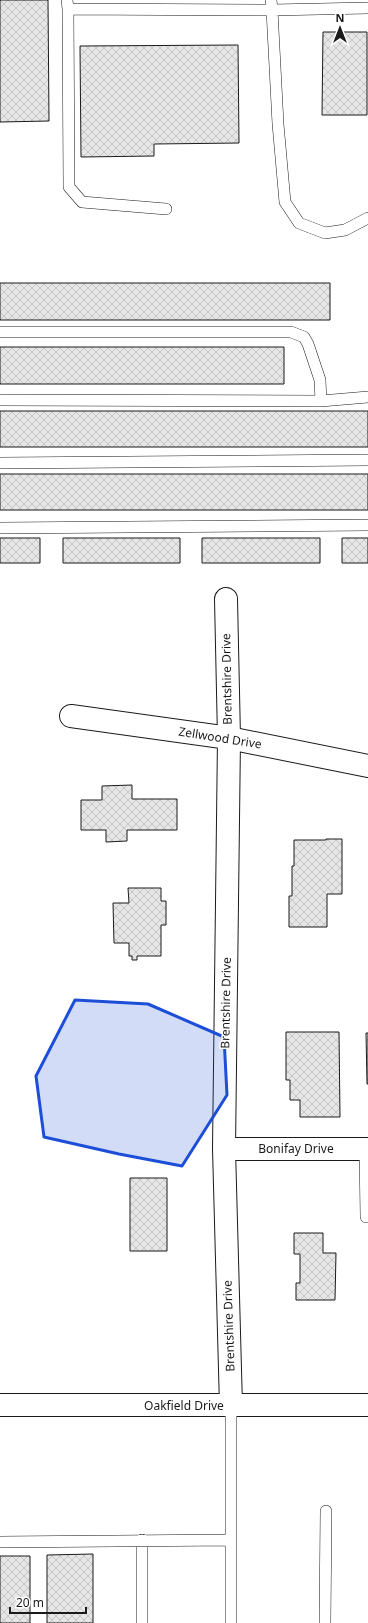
<svg xmlns="http://www.w3.org/2000/svg" width="368" height="1623" font-family="'Noto Sans',sans-serif">
	<defs>
		<pattern id="building-cross-hatch" width="8" height="8" patternUnits="userSpaceOnUse"><rect width="8" height="8" fill="#e6e6e6"/><path d="M0 0l8 8M0 8l8-8" fill="none" stroke="#c5c5c5"/></pattern>
	</defs>
	<rect width="100%" height="100%" fill="#fff"/>
	<path fill="url(#building-cross-hatch)" stroke="#1a1a1a" d="M0,0H48L49,121L0,122Z
		M323,32H367V115H322Z
		M238,45L239,143L154,144V156L81,157L80,46Z
		M0,283H330V320H0Z
		M0,347H284V384H0Z
		M0,411H368V447H0Z
		M0,474H368V510H0Z
		M0,538H40V563H0Z
		M63,538H180V563H63Z
		M202,538H320V563H202Z
		M342,538H368V563H342Z
		M132,785V799H177V830H127V841L106,842V830H81V800H102V786Z
		M326,839H342V894H327V927H289V896H292V866H294V840H326Z
		M128,888H161V901H166V925H161V956H137V960H132V956H129V943H114L113,903H129Z
		M286,1032H339L340,1117H300V1100H290V1080H286Z
		M366,1033H368V1084H367Z
		M130,1178H167V1251H130Z
		M294,1233H323V1253H336L335,1300H296V1283H300V1254H294Z
		M93,1554V1623H47V1555Z
		M0,1556H30V1623H0Z"/>
	<g fill="none" stroke-linecap="round" stroke-linejoin="round">
		<defs>
			<path id="service" d="M67,0L68,9L272,10L278,124L285,202L299,223L325,233L345,230L368,218
				M271,0L272,10L368,8
				M68,9L69,187L82,202L166,209
				M0,332H291L304,337L308,344L320,380L321,401L368,397
				M0,400L321,401
				M0,463L368,460
				M0,528L368,525
				M365,1149L366,1217H368
				M0,1542L231,1540
				M142,1623V1540
				M231,1623V1406
				M325,1623L326,1511"/>
			<path id="minor" d="M226,599L229,738L224,1149L231,1406
				M71,716L229,738L368,766
				M224,1149H368"/>
			<path id="tertiary" d="M0,1405H368"/>
		</defs>
		<use href="#service" stroke="#1a1a1a" stroke-width="12"/>
		<use href="#minor" stroke="#1a1a1a" stroke-width="24"/>
		<use href="#tertiary" stroke="#1a1a1a" stroke-width="24"/>
		<use href="#service" stroke="#fff" stroke-width="11"/>
		<use href="#minor" stroke="#fff" stroke-width="22"/>
		<use href="#tertiary" stroke="#fff" stroke-width="22"/>
	</g>
	<path fill="#1d4ed8" fill-opacity="0.2" stroke="#1d4ed8" stroke-width="3" stroke-linejoin="round" d="M75,1000L148,1004L224,1037L227,1095L182,1166L119,1154L44,1137L36,1076Z"/>
	<g text-anchor="middle" stroke-width="3" stroke-linejoin="round" paint-order="stroke">
		<g font-size="12" fill="#1a1a1a" stroke="#fff">
			<text transform="translate(227 679) rotate(-91)" y="4">Brentshire Drive</text>
			<text transform="translate(220 738) rotate(9)" y="4">Zellwood Drive</text>
			<text transform="translate(226 1003) rotate(-89)" y="4">Brentshire Drive</text>
			<text x="296" y="1153">Bonifay Drive</text>
			<text transform="translate(229 1326) rotate(-92)" y="4">Brentshire Drive</text>
			<text x="184" y="1410">Oakfield Drive</text>
		</g>
	</g>
	<g transform="translate(340 28)" stroke="#ffffff" stroke-width="3" paint-order="stroke">
	<path d="M0-3L7 15L0 10L-7 15Z" fill="#1a1a1a"/>
	<text y="-6" font-size="11" font-weight="bold" text-anchor="middle" fill="#1a1a1a">N</text>
	</g>
	<path d="M10 1607v6h76v-6" fill="none" stroke="#1a1a1a" stroke-width="2"/>
	<text x="16" y="1607" font-size="12" fill="#1a1a1a" stroke="#ffffff" stroke-width="3" paint-order="stroke">20 m</text>
</svg>
